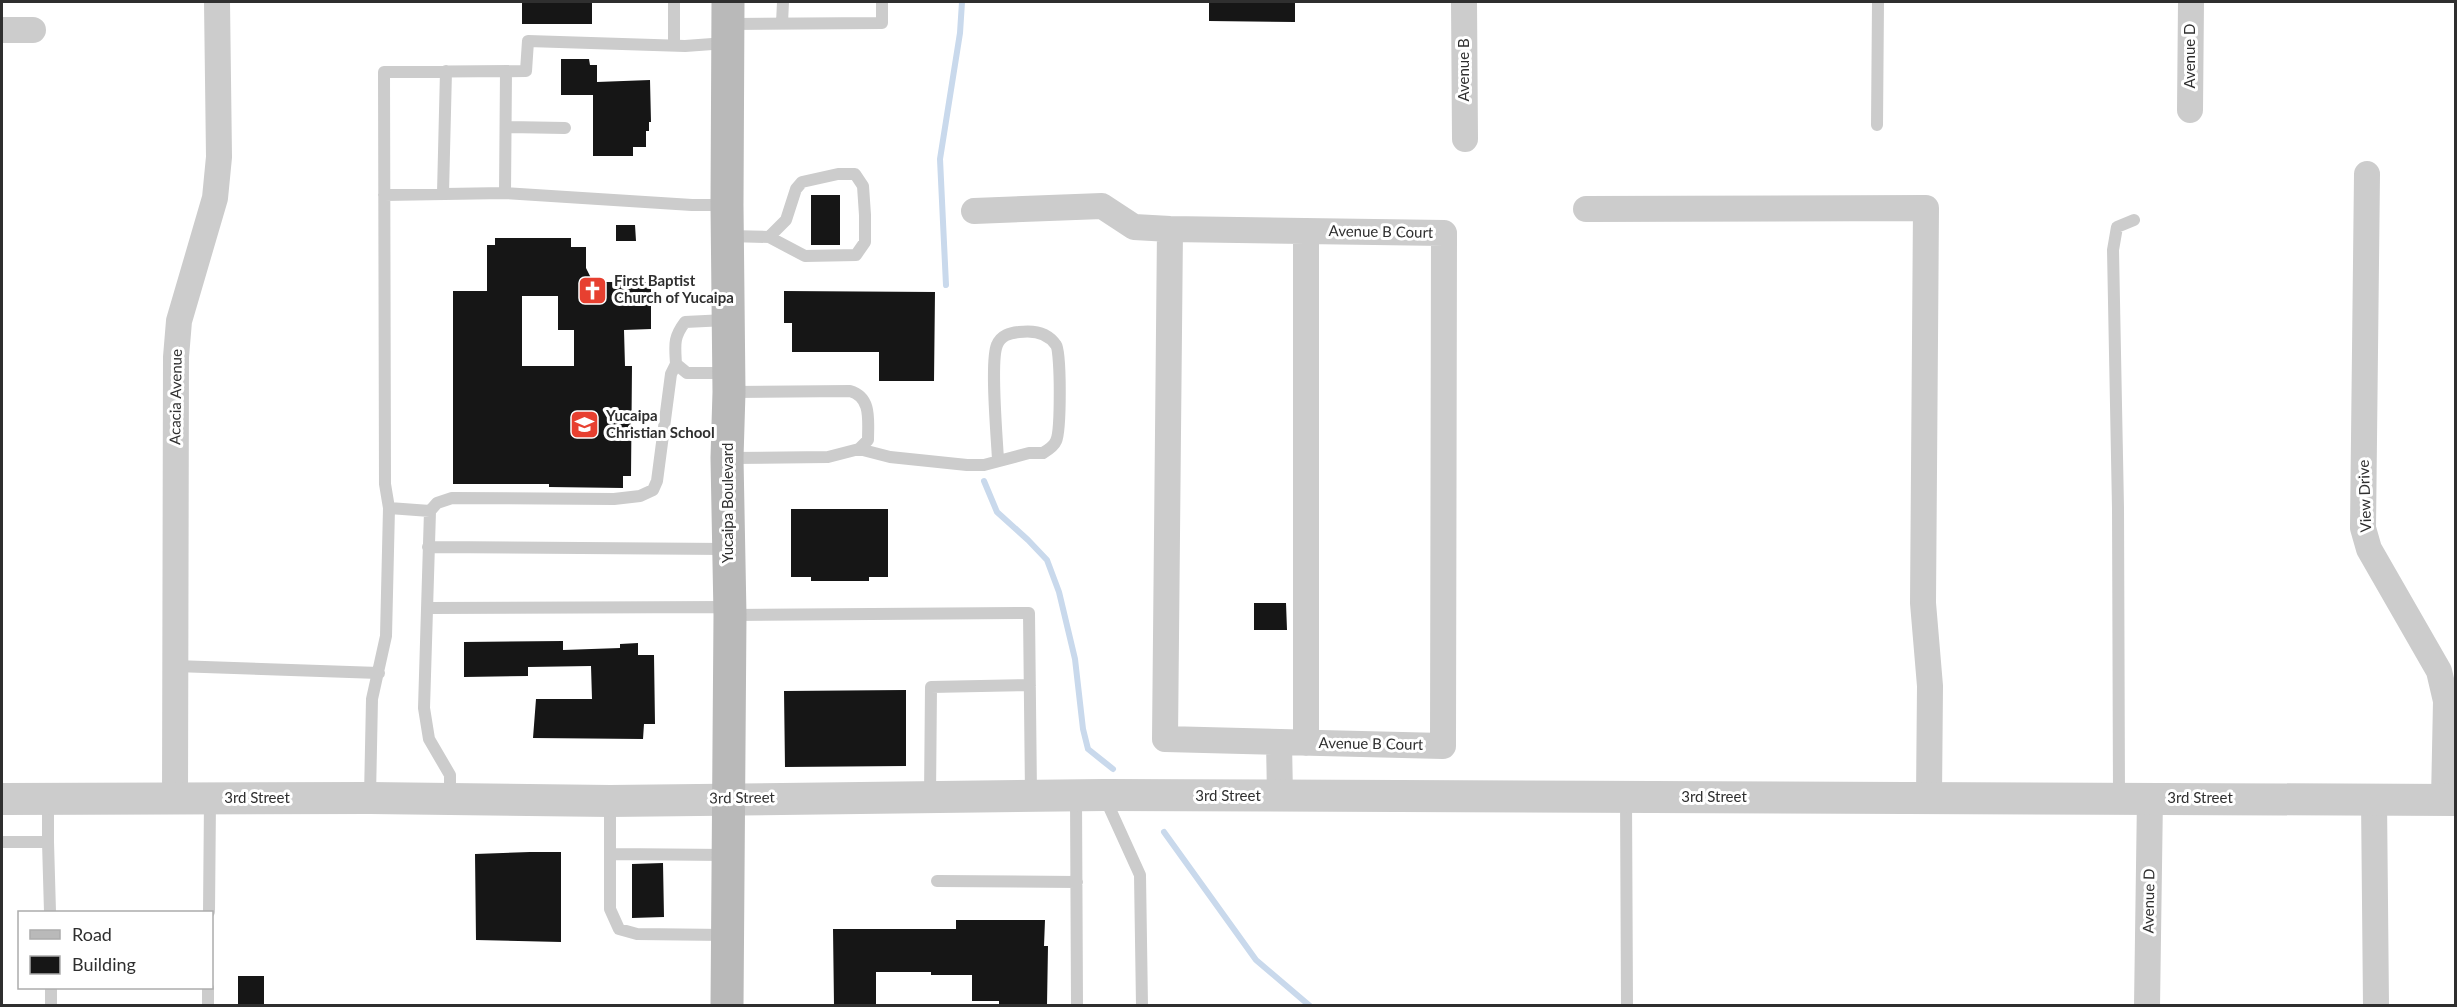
<svg xmlns="http://www.w3.org/2000/svg" width="2457" height="1007" font-family="Lato,sans-serif">
	<rect width="100%" height="100%" fill="#fff"/>
	<g fill="none" stroke-linecap="round" stroke-linejoin="round">
		<path stroke="#c9d9ec" stroke-width="6" d="M946,285L940,159L960,33L962,2
			M984,481L997,512L1028,540L1047,560L1059,592L1075,659L1083,729L1088,749L1113,769
			M1164,832L1256,960L1310,1006"/>
	</g>
	<path fill="#161616" fill-rule="evenodd" d="M522,2H592V24H522Z
		M1209,2H1295V22L1209,21Z
		M561,59H589L590,65H597V82L650,80L651,122H649V131H646V147H633V156H593V95H561Z
		M811,195H840V245H811Z
		M616,225H635L636,241H616Z
		M495,238H571V247H586V268L593,282H651V329L624,330L625,366H632L631,476H623V488L549,487V484H453V291H487V245H495ZM522,296H558V330H574V366H522Z
		M784,291L935,292L934,381H879V352H792V323H784Z
		M791,509H888V577H869V581H811V577H791Z
		M1254,603H1286L1287,630H1254Z
		M563,641V650L620,648V644L638,643V655H654L655,724H644L643,739L533,738L536,699H592L591,666L528,667V676L464,677V642Z
		M906,690V766L785,767L784,691Z
		M530,852H561V942L476,940L475,854Z
		M663,863L664,917L632,918V864Z
		M956,920H1045L1044,946H1048L1047,1005H999V1001H972V975H931V972H876V1005H834L833,929H956Z
		M238,976H264V1005H238Z"/>
	<g fill="none" stroke-linecap="round" stroke-linejoin="round">
		<path stroke="#ccc" stroke-width="12" d="M674,2V45
			M782,23L783,2
			M730,24L882,23V2
			M1877,125L1878,2
			M506,127L565,128
			M443,193L446,71
			M505,193L506,71
			M384,195L505,193L692,205H725
			M729,236L769,237L805,256L856,255L865,242V215L863,186L855,174H838L802,182L796,189L786,220L769,237
			M726,320L685,322C673,338 675,345 676,364L687,373H728
			M859,449L890,457L967,465H984L1029,453H1043C1048,450 1054,446 1056,441C1061,431 1061,352 1056,345C1048,333 1034,330 1019,332C1010,333 1001,335 997,345C990,361 997,438 998,460
			M729,458L828,457L859,449L868,440C868,421 872,397 850,391L731,392
			M389,508L430,511L424,708L429,739L450,775V799
			M430,511L437,503L452,498L614,499L640,496L653,490L657,481L671,374L676,364
			M428,547L727,549
			M428,608L729,607
			M730,615L1029,613L1031,794
			M175,666L379,673
			M370,796L372,699L386,636L389,508L385,484L384,72L526,71L528,41L685,46L726,43
			M930,797L931,687L1030,685
			M1076,797L1077,1006
			M1626,797L1627,1006
			M2119,797L2118,508L2113,250L2117,227L2134,220
			M1105,798L1140,875L1142,1006
			M48,799V842
			M610,801V909L619,929L637,934L726,935
			M2,842H48L50,912
			M611,854L727,855
			M937,881L1077,882
			M209,912L210,800
			M51,988V1006
			M208,1006V988"/>
		<path stroke="#ccc" stroke-width="26" d="M1464,2L1465,139
			M2,30H33
			M2190,110L2191,2
			M2367,174L2363,528L2369,549L2439,671L2446,701L2444,800
			M1586,209L1926,208L1923,603L1930,686L1929,797
			M974,211L1102,206L1134,227L1170,229L1444,233L1443,746L1165,739L1170,229
			M1306,231V743
			M1279,742L1280,796
			M175,799L176,357L179,321L215,198L219,157L217,2
			M2374,799L2376,1006
			M2147,1006L2150,797"/>
		<path stroke="#ccc" stroke-width="32" d="M2,799L370,798L610,801L1104,795L2456,800"/>
		<path stroke="#b9b9b9" stroke-width="33" d="M727,1006L730,615L727,458L729,392L727,205L728,2"/>
	</g>
	<defs>
		<symbol id="church-square" viewBox="-11 -11 22 22"><rect x="-9" y="-9" width="18" height="18" rx="4" fill="#e74030" stroke="#fff"/><path d="M-1.2-6h2.4v3.5h3.3v2.4h-3.3V6h-2.4V-.1h-3.3v-2.4h3.3Z" fill="#fff"/></symbol>
		<symbol id="school-square" viewBox="-11 -11 22 22"><rect x="-9" y="-9" width="18" height="18" rx="4" fill="#e74030" stroke="#fff"/><path d="M0-5L7-2L0 1L-7-2ZM-4 1L0 2.5L4 1V4Q0 6-4 4Z" fill="#fff"/></symbol>
	</defs>
	<g fill-rule="evenodd">
		<use href="#church-square" x="576" y="274" width="33" height="33"/>
		<use href="#school-square" x="568" y="408" width="33" height="33"/>
	</g>
	<g text-anchor="middle" stroke-width="6" stroke-linejoin="round" paint-order="stroke">
		<g font-size="15" fill="#2f2f2f" stroke="#fff">
			<text transform="translate(2190 56) rotate(-90)" y="5">Avenue D</text>
			<text transform="translate(1464 70) rotate(-90)" y="5">Avenue B</text>
			<text transform="translate(1381 232) rotate(1)" y="5">Avenue B Court</text>
			<text transform="translate(176 397) rotate(-89)" y="5">Acacia Avenue</text>
			<text transform="translate(2365 496) rotate(-92)" y="5">View Drive</text>
			<text transform="translate(728 503) rotate(-90)" y="5">Yucaipa Boulevard</text>
			<text transform="translate(1371 744) rotate(1)" y="5">Avenue B Court</text>
			<text x="1228" y="801">3rd Street</text>
			<text x="1714" y="802">3rd Street</text>
			<text x="257" y="803">3rd Street</text>
			<text transform="translate(742 798) rotate(-1)" y="5">3rd Street</text>
			<text x="2200" y="803">3rd Street</text>
			<text transform="translate(2149 901) rotate(-89)" y="5">Avenue D</text>
		</g>
		<g font-size="15" font-weight="bold" fill="#2f2f2f" stroke="#fff" text-anchor="start">
			<text x="614" y="286">First Baptist<tspan x="614" dy="17">Church of Yucaipa</tspan></text>
			<text x="606" y="421">Yucaipa<tspan x="606" dy="17">Christian School</tspan></text>
		</g>
	</g>
	<rect width="2457" height="1007" fill="none" stroke="#2f2f2f" stroke-width="6"/>
	<rect x="18" y="911" width="195" height="78" fill="#ffffff" stroke="#acacac" stroke-width="1.5"/>
	<rect x="30" y="930" width="30" height="9" fill="#b9b9b9" stroke="#acacac" stroke-width="1.5"/>
	<text x="72" y="941" font-size="18" fill="#2f2f2f">Road</text>
	<rect x="30" y="956" width="30" height="18" fill="#161616" stroke="#acacac" stroke-width="1.5"/>
	<text x="72" y="971" font-size="18" fill="#2f2f2f">Building</text>
</svg>
